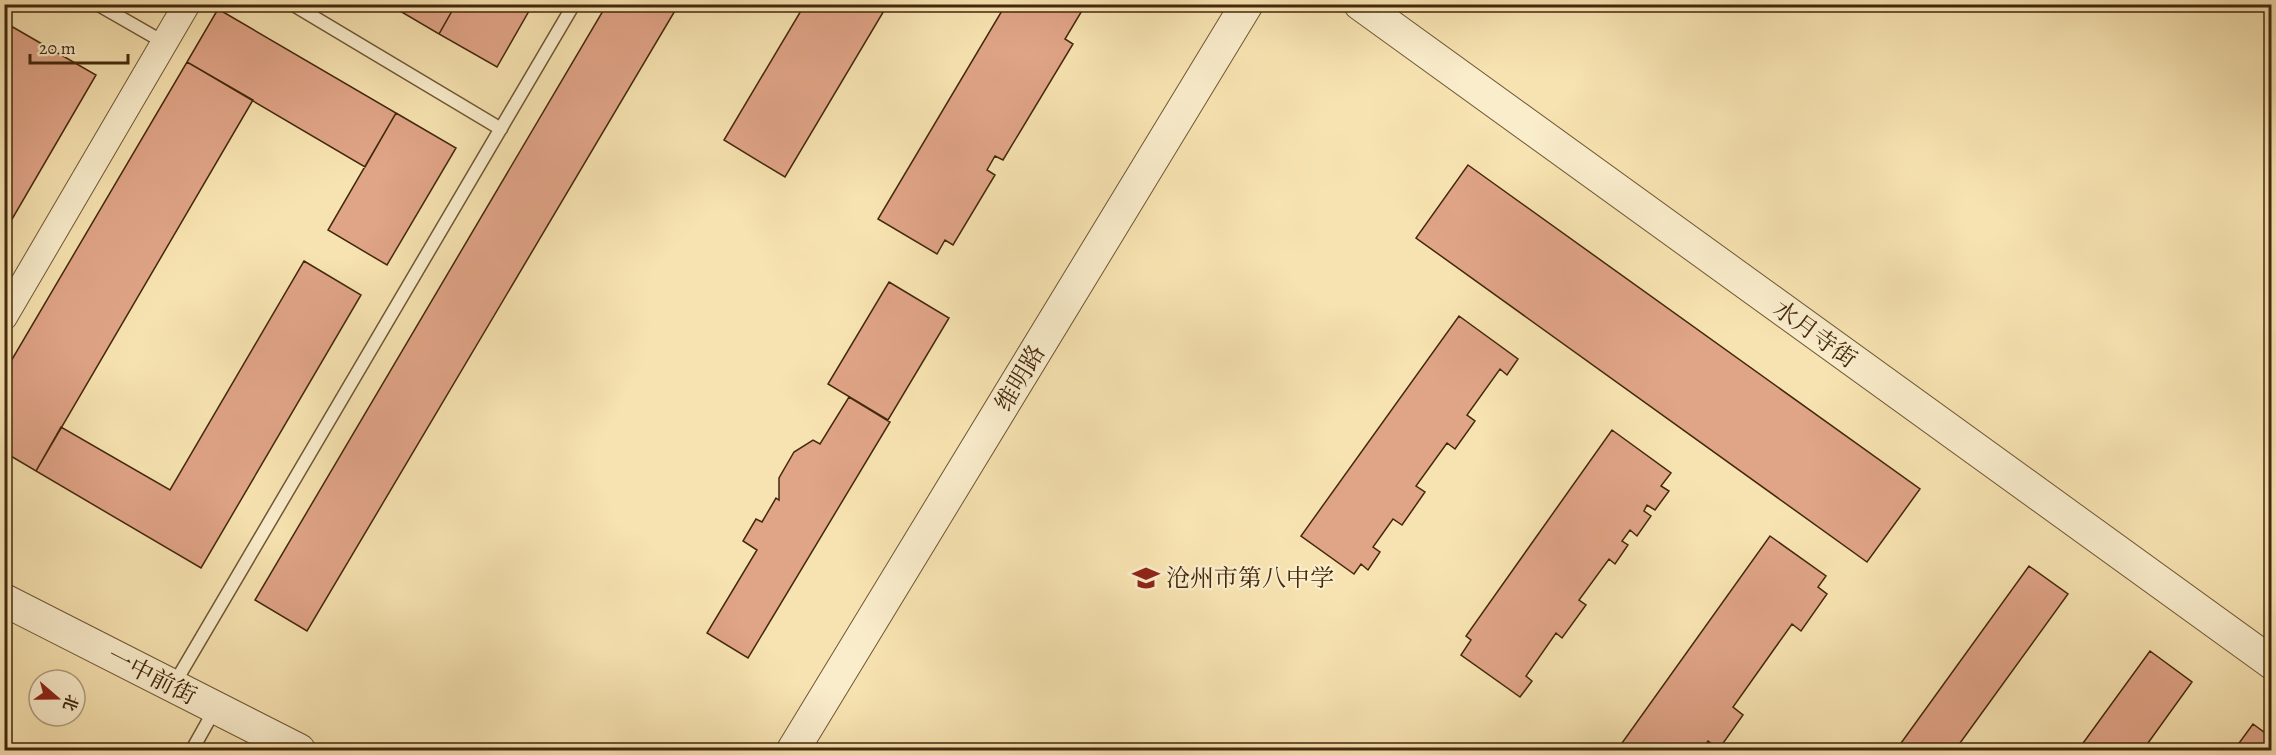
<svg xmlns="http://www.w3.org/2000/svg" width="2276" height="755" font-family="Alegreya,'Noto Serif SC',serif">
	<rect width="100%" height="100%" fill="#f7e3b1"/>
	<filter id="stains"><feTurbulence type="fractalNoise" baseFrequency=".00333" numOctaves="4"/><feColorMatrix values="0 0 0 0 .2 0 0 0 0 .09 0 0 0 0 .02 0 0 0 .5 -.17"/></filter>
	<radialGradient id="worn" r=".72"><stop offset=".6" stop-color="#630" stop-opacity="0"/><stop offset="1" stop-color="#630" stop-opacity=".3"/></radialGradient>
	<path fill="#e0a487" stroke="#43280c" stroke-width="1.5" d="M388,4H456L439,34Z
		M456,4H533L497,67L439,34Z
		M607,4H679L307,631L255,600Z
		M805,4H888L785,177L724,140Z
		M1006,4H1086L1065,39L1073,44L1003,160L995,156L987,170L995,175L953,245L945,240L937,254L878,219Z
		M218,9L396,113L365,167L187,62Z
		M4,22L96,75L4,233Z
		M187,62L253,100L36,471L4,452V373Z
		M396,113L456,148L387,265L328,230Z
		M1468,165L1920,489L1867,562L1416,238Z
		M304,261L361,295L201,568L36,471L61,427L170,490Z
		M889,282L949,318L888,420L828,384Z
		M1459,316L1518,359L1507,375L1500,369L1467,415L1475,421L1455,449L1447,443L1416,486L1425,492L1402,525L1393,519L1373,547L1380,552L1368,570L1361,564L1354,574L1301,536Z
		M849,397L890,422L748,658L707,633L757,550L743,541L756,519L762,522L776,498L779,500V478L794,452L813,440L820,444Z
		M1612,430L1671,473L1661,486L1669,491L1655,510L1647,505L1644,511L1651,516L1637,536L1630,530L1622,541L1628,545L1615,564L1609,559L1579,600L1586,605L1562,638L1556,633L1526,676L1532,681L1520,697L1461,655L1471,640L1466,636Z
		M1770,536L1826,576L1818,587L1827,594L1801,631L1792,624L1733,707L1743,715L1719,749L1708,741L1702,750H1617Z
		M2029,566L2068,594L1955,750H1896Z
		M2150,651L2192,682L2143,750H2078Z
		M2253,724L2272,738V750H2234Z"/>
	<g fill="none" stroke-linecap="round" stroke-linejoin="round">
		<defs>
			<path id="service" d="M97,4L165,43
				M292,4L501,129
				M173,686L574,4
				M192,750L215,709"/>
			<path id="minor" d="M4,317L187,4"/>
			<path id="tertiary" d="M1360,4L2272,663
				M4,600L299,750
				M793,750L1247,4"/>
		</defs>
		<use href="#service" stroke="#705735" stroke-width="15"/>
		<use href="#minor" stroke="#705735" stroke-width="28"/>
		<use href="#tertiary" stroke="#705735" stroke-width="34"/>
		<use href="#service" stroke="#faedcc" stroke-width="12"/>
		<use href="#minor" stroke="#faedcc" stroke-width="26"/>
		<use href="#tertiary" stroke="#faedcc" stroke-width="32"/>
	</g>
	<defs>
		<symbol id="school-bare" viewBox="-9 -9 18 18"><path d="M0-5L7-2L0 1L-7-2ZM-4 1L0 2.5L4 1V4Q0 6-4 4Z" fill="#8f2418" stroke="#faedcc" stroke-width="2.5" paint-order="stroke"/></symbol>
	</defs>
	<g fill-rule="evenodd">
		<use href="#school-bare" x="1127" y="559" width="38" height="38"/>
	</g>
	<g text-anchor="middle" stroke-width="4.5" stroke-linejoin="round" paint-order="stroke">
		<g font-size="24" fill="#43280c" stroke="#faedcc">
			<text transform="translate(1815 334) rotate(36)" y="8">水月寺街</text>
			<text transform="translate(1020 378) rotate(-59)" y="8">维明路</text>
			<text transform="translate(152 676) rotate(27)" y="8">一中前街</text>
		</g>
		<g font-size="24" fill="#43280c" stroke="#faedcc" text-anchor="start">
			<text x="1166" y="586">沧州市第八中学</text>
		</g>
	</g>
	<rect width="2276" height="755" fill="none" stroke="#f7e3b1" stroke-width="24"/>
	<rect x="6" y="6" width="2264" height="743" fill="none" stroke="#43280c" stroke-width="3"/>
	<rect x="12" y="12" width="2252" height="731" fill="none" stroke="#43280c" stroke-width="1.5"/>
	<g transform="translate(57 698) rotate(110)"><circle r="28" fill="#faedcc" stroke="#b19e7f" stroke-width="1.5"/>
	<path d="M0-4.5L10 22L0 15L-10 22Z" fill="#8f2418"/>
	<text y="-9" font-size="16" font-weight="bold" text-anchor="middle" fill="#43280c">北</text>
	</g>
	<path d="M30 54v9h98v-9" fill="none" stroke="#43280c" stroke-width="3"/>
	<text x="39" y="54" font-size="18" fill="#43280c" stroke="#faedcc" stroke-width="4.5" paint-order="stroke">20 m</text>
	<rect width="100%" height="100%" filter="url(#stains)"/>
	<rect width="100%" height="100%" fill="url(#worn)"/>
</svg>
